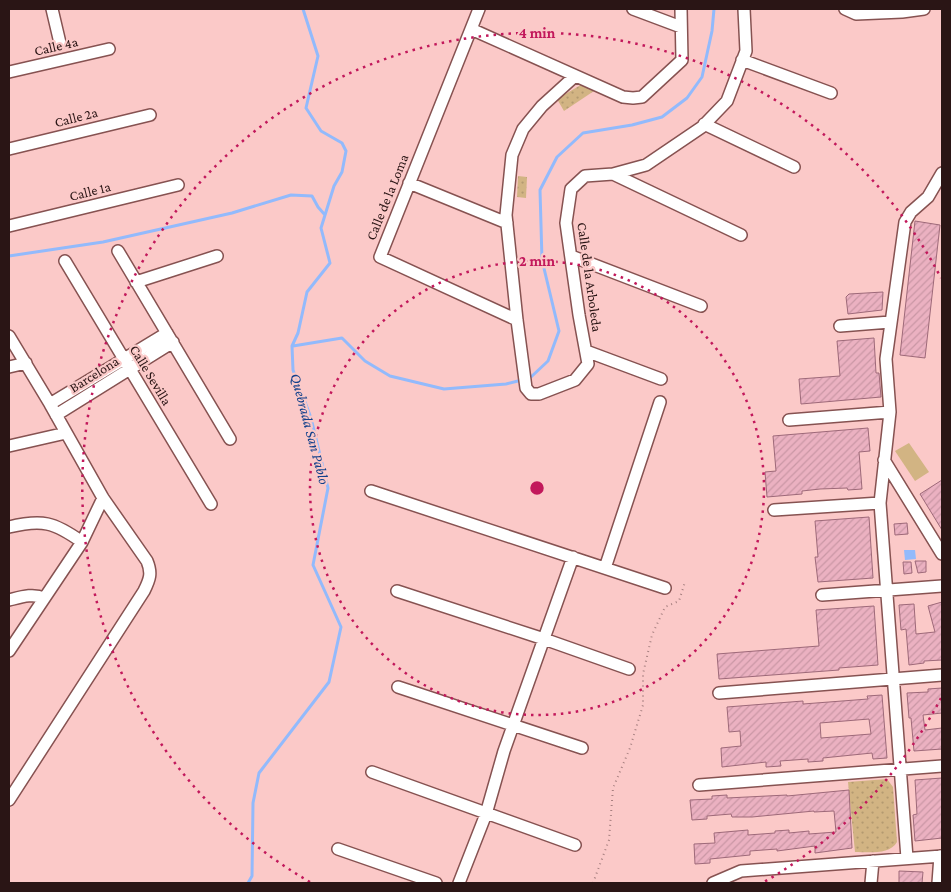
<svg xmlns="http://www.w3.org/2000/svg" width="951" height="892" font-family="'Crimson Pro',serif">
	<defs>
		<pattern id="park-dots" width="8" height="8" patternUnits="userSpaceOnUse" patternTransform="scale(1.25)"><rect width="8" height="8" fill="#d2b483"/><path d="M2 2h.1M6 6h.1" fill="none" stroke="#b49a70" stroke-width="1.8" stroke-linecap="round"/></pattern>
		<pattern id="building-hatch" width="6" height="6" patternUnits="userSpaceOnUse" patternTransform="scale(1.25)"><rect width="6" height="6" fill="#ebb1c1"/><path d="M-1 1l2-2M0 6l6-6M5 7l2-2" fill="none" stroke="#ca97a5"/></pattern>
	</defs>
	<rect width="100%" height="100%" fill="#fbc9c8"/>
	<path fill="url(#park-dots)" d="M584,83L594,91L564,111L557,99Z
		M518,176L527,177L526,198L517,197Z
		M887,779L893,787L897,842C890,855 868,852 855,852L848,782Z"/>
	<path fill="#d2b483" d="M909,443L929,472L915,481L895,451Z"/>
	<path fill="#92bafc" d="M904,550H915L916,559L905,560Z"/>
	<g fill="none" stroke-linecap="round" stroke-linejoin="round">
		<path stroke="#92bafc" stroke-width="3" d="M9,256L103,242L232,213L291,195L312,196L318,207L325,215
			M293,346L342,338L365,361L390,376L444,389L506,384L522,380
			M528,378L531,377L548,361L559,331L542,260L540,190L557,157L583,133L632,125L662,117L687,98L702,77L712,31L714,9
			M248,883L252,876L253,803L259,773L329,682L341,627L313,565L328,488L311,418L293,370L292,346L298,333L307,292L330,263L321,228L334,186L342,172L346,151L342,143L321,131L306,108L318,56L303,9"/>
	</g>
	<path fill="url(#building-hatch)" stroke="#9e6979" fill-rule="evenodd" d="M915,221L940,225L925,358L900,355Z
		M883,292L882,310L848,314L846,297L849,294Z
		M874,338L876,373H879L881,397L801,404L799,379L840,376L837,341Z
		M868,428L870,451L859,452L862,489L848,490L847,488L820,489L802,491V494L767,497L765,472L776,471L773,436Z
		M942,480V530L920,494Z
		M869,517L873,578L818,582L815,557H818L815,521Z
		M907,523L908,534L895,535L894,524Z
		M915,561H926V572L918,573Z
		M903,562H911L912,573L904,574Z
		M942,602V660L924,661V663L909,665L906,629L901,630L899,605L914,604L916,634L935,632L928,606Z
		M874,606L878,665L839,668V670L719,679L717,654L819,646L816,610Z
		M942,688V713L923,715L925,730L942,728V749L914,751L911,718H909L907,693L928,692V689Z
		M882,695L887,758L873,759L872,753L823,758V761L808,762V759L780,761L781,766L766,767V762L722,767L721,748L741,746L740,731L729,732L727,707L803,701V704L868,699L867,696ZM869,719L871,734L821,738L820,723Z
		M942,778V838L915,841L913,815L917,814L915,780Z
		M849,790L852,848L815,853V846L777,851V849L750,851V855L710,859V863L695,864L694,844L715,843L714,833L748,830V835L775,833V831L789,830V833L809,831V834L836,832L834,811L814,812V811L752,817H732L731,814L707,816V819L692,820L690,800L712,799V796L727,795V798L787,795V796Z
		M899,871L923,872L922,883H899Z"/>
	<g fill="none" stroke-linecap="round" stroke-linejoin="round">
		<defs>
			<path id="minor" d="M52,9L60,43
				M479,9L380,257L517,320
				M633,9L681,27
				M845,9L856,14L902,12L924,9
				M471,29L623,97L633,98L642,97L682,60L681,9
				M742,60L831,93
				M9,72L109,49
				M575,76L542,106L523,129L512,155L506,215L517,320L526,388L531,394H539L575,380L588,364L579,315L566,223L571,189L585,176L613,174L646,165L702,127L727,101L746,51L744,9
				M704,124L794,167
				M9,149L150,115
				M613,174L741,235
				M409,183L507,223
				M9,226L178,185
				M118,251L230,439
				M571,256L701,306
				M65,261L211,504
				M136,282L217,256
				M840,326L890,322
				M9,336L50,404L103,498L147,561C152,573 150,579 144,591L9,800
				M586,351L661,379
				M9,367L26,363
				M50,404L167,333
				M56,415L173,342
				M789,420L890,412
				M9,446L66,433
				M884,460L942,554
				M371,491L665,588
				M774,510L880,503
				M9,527C42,519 54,522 82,542
				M605,568L660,402
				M397,591L544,639L629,669
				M822,595L942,586
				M9,600C21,597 33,593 44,598
				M9,651L82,542L103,498
				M398,687L582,748
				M719,693L942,675
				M372,772L575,845
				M699,785L942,766
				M338,849L436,883
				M907,858L880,503L890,412L886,359L905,222L911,212L928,197L942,173
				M459,883L486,814L504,751L573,557
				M713,883L741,871L942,856
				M871,883L873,861
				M938,883L940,856"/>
		</defs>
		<use href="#minor" stroke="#865251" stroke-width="14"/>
		<path stroke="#a78080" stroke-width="2" stroke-dasharray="1 4" stroke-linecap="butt" d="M593,883L609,840L613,788L630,748L643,705V674L652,635L665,607L679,601L685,582"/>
		<use href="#minor" stroke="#fff" stroke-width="11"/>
	</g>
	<g fill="none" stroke="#c2185b" stroke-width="2.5" stroke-dasharray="2.5 5">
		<circle cx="537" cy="488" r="227"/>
		<path d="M941 698A455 455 0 0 1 764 882M310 882A455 455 0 1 1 941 278"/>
	</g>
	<g text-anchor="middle" stroke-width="4.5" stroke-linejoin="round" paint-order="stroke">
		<g font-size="14" fill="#2a1515" stroke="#fbc9c8">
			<text transform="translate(56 46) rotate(-13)" y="5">Calle 4a</text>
			<text transform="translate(76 117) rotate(-14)" y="5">Calle 2a</text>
			<text transform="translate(90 191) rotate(-14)" y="5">Calle 1a</text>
			<text transform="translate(387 197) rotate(-68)" y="5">Calle de la Loma</text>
			<text transform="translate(590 277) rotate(82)" y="5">Calle de la Arboleda</text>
			<text transform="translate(94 374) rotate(-32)" y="5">Barcelona</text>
			<text transform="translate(151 375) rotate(59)" y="5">Calle Sevilla</text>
		</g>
		<g font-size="15" font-style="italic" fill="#13408b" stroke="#fbc9c8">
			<text transform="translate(310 429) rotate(75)" y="5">Quebrada San Pablo</text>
		</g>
	</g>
	<circle cx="537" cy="488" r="8" fill="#c2185b" stroke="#fbc9c8" stroke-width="2.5"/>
	<g font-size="15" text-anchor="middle" font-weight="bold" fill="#c2185b" stroke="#fbc9c8" stroke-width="4.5" stroke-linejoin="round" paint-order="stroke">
		<text x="537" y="38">4 min</text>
		<text x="537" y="266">2 min</text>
	</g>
	<rect width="951" height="892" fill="none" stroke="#2a1515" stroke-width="20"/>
</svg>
